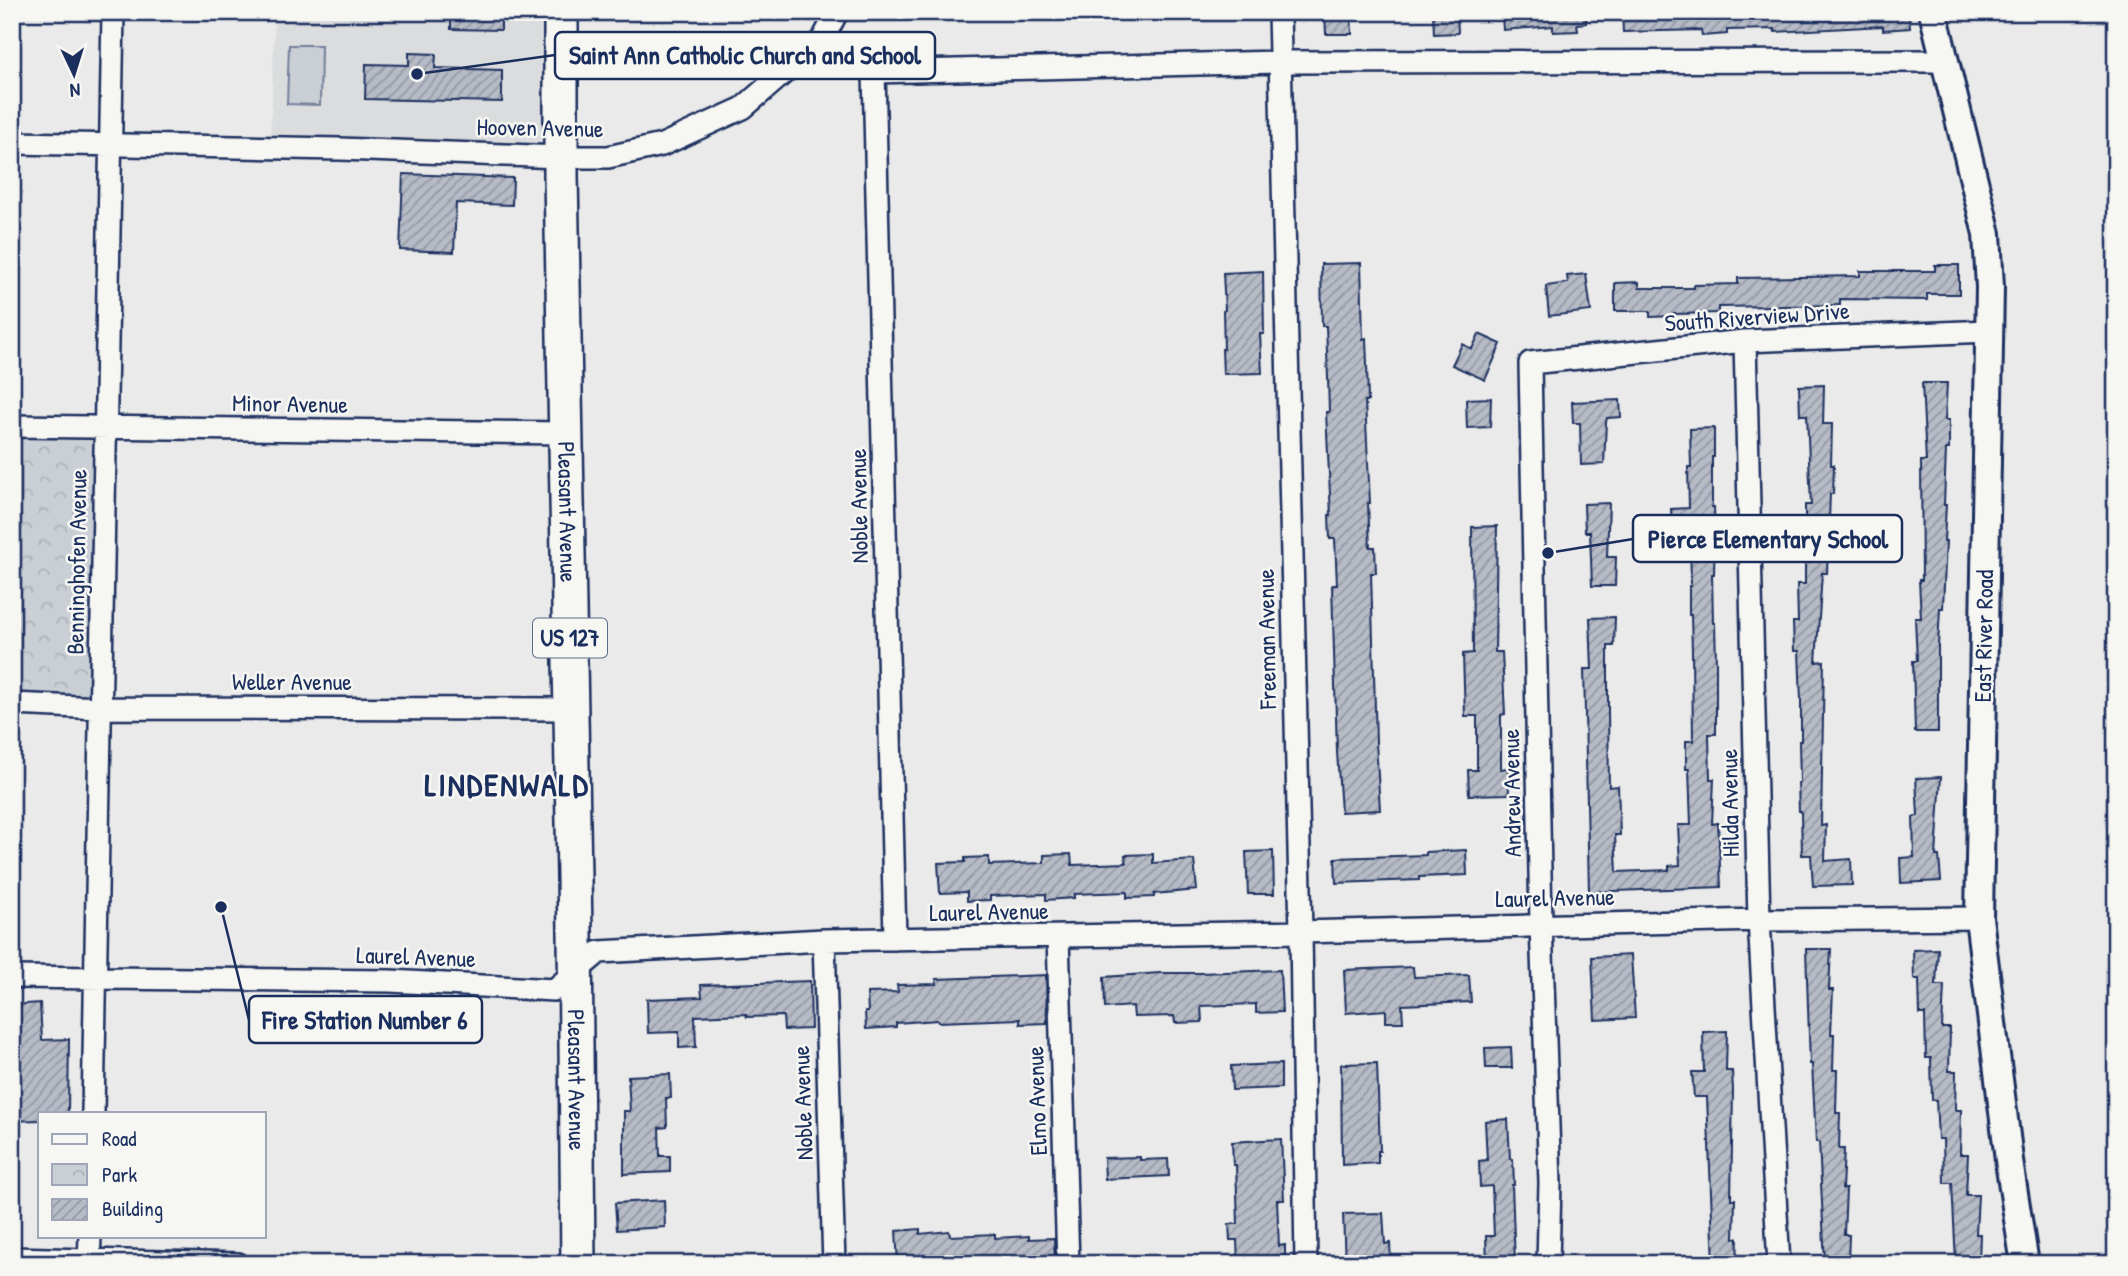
<svg xmlns="http://www.w3.org/2000/svg" width="2128" height="1276" font-family="'Patrick Hand',sans-serif">
	<defs>
		<pattern id="park-crowns" width="20" height="18" patternUnits="userSpaceOnUse" patternTransform="scale(1.75)"><rect width="20" height="18" fill="#caced5"/><path d="M2 6a3 3 0 1 1 6 0M12 15a3 3 0 1 1 6 0" fill="none" stroke="#adb1b9"/></pattern>
		<pattern id="building-hatch" width="6" height="6" patternUnits="userSpaceOnUse" patternTransform="scale(1.75)"><rect width="6" height="6" fill="#b6bbc6"/><path d="M-1 1l2-2M0 6l6-6M5 7l2-2" fill="none" stroke="#9398a4"/></pattern>
	</defs>
	<rect width="100%" height="100%" fill="#e9eae9"/>
	<filter id="ink" filterUnits="userSpaceOnUse"><feTurbulence type="fractalNoise" baseFrequency=".0143" numOctaves="2"/><feDisplacementMap in="SourceGraphic" scale="14" xChannelSelector="R" yChannelSelector="G"/><feConvolveMatrix kernelMatrix="1 2 1 2 8 2 1 2 1" color-interpolation-filters="sRGB"/></filter>
	<g filter="url(#ink)">
		<path fill="#dadcde" d="M275,12H561V157L270,149Z"/>
		<path fill="url(#park-crowns)" stroke="#727e9a" stroke-width="2" d="M12,426L106,428L101,708L12,704Z"/>
		<path fill="#caced5" stroke="#727e9a" stroke-width="2" d="M289,45H321L320,105L287,104Z"/>
		<path fill="url(#building-hatch)" stroke="#1b2f5e" stroke-width="2" d="M451,12H501V30L451,29Z
			M1325,12H1351L1352,34H1326Z
			M1433,12H1457L1458,33L1434,34Z
			M1514,12H1586V23L1577,24L1578,31L1553,32V26L1503,30L1502,16L1514,15Z
			M1622,12H1909L1910,28L1883,30V26L1775,32V29L1727,30V34L1702,36L1701,30L1623,32Z
			M409,53L436,54L435,68L502,70V102L365,99L366,64L409,65Z
			M403,174L513,178L512,205L456,203L454,252L400,250Z
			M1361,263L1363,339L1366,338L1367,364L1368,401H1365L1370,503H1368L1370,547H1375L1376,573H1371L1376,742L1380,810L1341,812L1337,752L1332,585H1337L1335,539H1330L1329,515H1331L1326,412H1329L1328,378L1326,326H1322L1321,264Z
			M1935,265H1959V294H1927V300L1840,299V305L1718,307V313L1674,314V316L1650,317V311H1615V283L1639,282V288H1694V285L1738,284V278L1860,276V271H1935Z
			M1263,271L1264,334H1260L1262,373L1223,374L1222,349H1224L1223,311L1225,310L1223,273Z
			M1586,274L1591,311L1549,316L1546,286L1568,283L1567,276Z
			M1479,334L1501,344L1485,380L1452,365L1462,344L1472,349Z
			M1922,383H1947L1945,420H1949V449H1946L1944,505H1946L1944,541H1946L1943,608H1940L1938,646V732H1915L1913,661H1917L1915,618H1921L1919,580H1922L1921,461H1926Z
			M1824,385L1823,424H1832L1831,465H1834L1833,494H1830L1827,573H1822L1816,662L1824,661L1821,826L1826,825L1825,861L1851,859L1852,885L1813,886L1811,855H1802L1801,811H1799L1798,783H1800L1799,741H1801V700L1799,651H1794L1793,622H1798L1797,584H1805V505H1811L1807,415H1800L1799,386Z
			M1491,398L1490,427L1467,428L1466,399Z
			M1620,400L1621,417L1607,418L1606,422L1604,464L1581,465L1580,423H1573L1572,402Z
			M1714,428V457H1712V507H1714L1715,535L1714,574H1712L1713,623H1715L1716,663V734H1709L1710,779H1714L1712,824L1718,823L1721,887L1589,892L1584,669H1592L1590,618L1615,617L1614,646H1608V711L1609,787L1618,786L1620,835H1615L1617,872L1669,870V866L1680,865L1678,825H1691L1689,769H1686V741H1693L1692,651L1691,615H1689V586H1691L1690,536H1684V527L1672,528L1671,509L1689,508L1688,467H1691L1690,429Z
			M1609,503L1607,557H1616L1615,586H1592L1590,532H1585L1584,504Z
			M1497,526L1495,652H1502L1505,714L1501,715V769L1508,768L1509,794L1469,795L1468,770H1477V716H1465L1463,654L1473,653L1472,527Z
			M1941,777L1936,856H1939L1941,881L1901,883L1900,858L1914,857L1913,817L1918,816L1916,778Z
			M1466,850L1467,875L1419,877V880L1336,883L1335,858L1426,855V852Z
			M1273,851L1274,894H1248L1246,852Z
			M1071,854L1072,865L1126,863L1125,855L1153,854V863L1194,860L1197,890L1154,894V897L1127,898V892L1074,894V898L1046,900V894L990,896V900L967,901V892L940,893L938,863L965,862V858L989,857V865L1044,863V855Z
			M1806,949H1831L1829,990H1833L1831,1034H1834L1833,1070H1837L1836,1113H1840L1839,1149H1844L1842,1189H1846L1844,1235H1849L1848,1264H1825L1819,1142H1816L1812,1064H1810Z
			M1938,949L1936,985H1944L1942,1028H1950L1949,1071H1956L1955,1110H1961L1960,1154H1968L1966,1195H1978L1976,1234H1980L1979,1263H1956L1952,1183H1944L1943,1139H1938L1936,1100H1932L1931,1058H1926L1925,1014H1920L1919,979H1914L1913,950Z
			M1631,955L1635,1018L1595,1020L1592,957Z
			M1413,967L1414,977L1469,975L1471,1002L1402,1005L1403,1022H1386V1010L1346,1013L1344,970Z
			M1280,970L1282,1012L1256,1013V1004L1201,1006L1202,1022L1175,1023L1174,1016L1134,1017L1133,1006L1105,1008L1104,977L1160,973H1200Z
			M1046,975L1047,1023L1020,1024V1019L938,1022V1020L896,1023V1027L866,1029L865,1012H868L867,993L898,992L897,985L937,984L936,979Z
			M810,981L811,1029L784,1030L783,1016L747,1017L746,1014L695,1016L696,1047L679,1048V1032L648,1033L647,999L702,997L701,985Z
			M40,1003L42,1040L69,1039L68,1113H40V1120L12,1121V1005Z
			M1727,1031L1726,1071H1732L1733,1090L1731,1199H1735L1734,1238H1738L1737,1264H1714L1707,1097H1694L1692,1072H1704L1703,1032Z
			M1511,1047L1512,1068H1486L1485,1048Z
			M1377,1063L1380,1151H1378V1163L1342,1165L1341,1064Z
			M1281,1064V1088L1232,1090L1231,1066Z
			M670,1074L671,1098H666L667,1127L659,1128L660,1156H670V1172L624,1174V1111H630L628,1076Z
			M1508,1119L1510,1159H1513L1514,1185H1512L1515,1264H1487L1486,1236H1494L1492,1186L1480,1187L1479,1161L1487,1160L1485,1121Z
			M1281,1139L1284,1200H1277L1279,1246L1285,1245V1264H1238L1237,1240H1230L1229,1224H1238L1236,1165H1233L1232,1142Z
			M1140,1157V1160L1168,1159L1169,1176L1105,1179L1104,1158Z
			M664,1200L665,1227L617,1230L615,1203Z
			M1383,1213L1385,1244L1390,1243L1391,1264H1345L1343,1214Z
			M920,1229V1234L949,1231L950,1236L995,1234V1238L1029,1236V1239L1054,1238L1055,1264H898L896,1231Z"/>
		<g fill="none" stroke-linecap="round" stroke-linejoin="round">
			<defs>
				<path id="minor" d="M1279,12L1301,932L1306,1264
					M823,39L837,12
					M874,72L895,939
					M12,143L340,149L561,157H608L662,145L743,108L823,39L842,59L874,72L1279,62L1945,61
					M1745,341L1759,920L1779,1264
					M12,426L567,433
					M12,704L101,708L571,709
					M1058,937L1068,1264
					M824,940L834,1264
					M12,977L390,981L554,990L599,952L824,940L1301,932L1759,920L1979,918
					M93,1113L113,12
					M12,1258L238,1264
					M89,1264L90,1236
					M1548,1264L1550,1183L1541,924L1530,363L1745,341L1989,331"/>
				<path id="tertiary" d="M1933,12L1987,234L1990,287L1979,918L2010,1168L2025,1264"/>
				<g id="primary">
					<path id="s1" d="M561,12V175L575,931L578,1264"/>
				</g>
			</defs>
			<use href="#minor" stroke="#1b2f5e" stroke-width="26"/>
			<use href="#tertiary" stroke="#1b2f5e" stroke-width="32"/>
			<use href="#primary" stroke="#1b2f5e" stroke-width="38"/>
			<use href="#minor" stroke="#f6f6f2" stroke-width="21"/>
			<use href="#tertiary" stroke="#f6f6f2" stroke-width="26"/>
			<use href="#primary" stroke="#f6f6f2" stroke-width="33"/>
		</g>
	</g>
	<g text-anchor="middle" stroke-width="5" stroke-linejoin="round" paint-order="stroke">
		<rect fill="#f6f6f2" stroke="#5d6b8a" stroke-width="2" x="533" y="618.5" width="74" height="39" rx="5"/>
		<g font-size="23" font-weight="bold" fill="#1b2f5e">
			<text x="570" y="646">US 127</text>
		</g>
		<g font-size="24" fill="#1b2f5e" stroke="#f6f6f2">
			<text transform="translate(540 128) rotate(1)" y="8">Hooven Avenue</text>
			<text transform="translate(1757 317) rotate(-4)" y="8">South Riverview Drive</text>
			<text transform="translate(290 404) rotate(1)" y="8">Minor Avenue</text>
			<text transform="translate(859 506) rotate(-91)" y="8">Noble Avenue</text>
			<text dy="8" stroke="none"><textPath href="#s1" startOffset="500">Pleasant Avenue</textPath></text>
			<text transform="translate(77 562) rotate(-89)" y="8">Benninghofen Avenue</text>
			<text transform="translate(1984 636) rotate(-89)" y="8">East River Road</text>
			<text transform="translate(1267 639) rotate(-91)" y="8">Freeman Avenue</text>
			<text x="292" y="690">Weller Avenue</text>
			<text transform="translate(1512 793) rotate(-91)" y="8">Andrew Avenue</text>
			<text transform="translate(1730 803) rotate(-91)" y="8">Hilda Avenue</text>
			<text transform="translate(1555 898) rotate(-1)" y="8">Laurel Avenue</text>
			<text transform="translate(989 912) rotate(-1)" y="8">Laurel Avenue</text>
			<text transform="translate(416 957) rotate(2)" y="8">Laurel Avenue</text>
			<text dy="8" stroke="none"><textPath href="#s1" startOffset="1068">Pleasant Avenue</textPath></text>
			<text transform="translate(1037 1101) rotate(-92)" y="8">Elmo Avenue</text>
			<text transform="translate(803 1103) rotate(-92)" y="8">Noble Avenue</text>
		</g>
		<g font-size="32" font-weight="bold" letter-spacing="2" fill="#1b2f5e" stroke="#f6f6f2">
			<text x="507" y="796">LINDENWALD</text>
		</g>
	</g>
	<path fill="none" stroke="#1b2f5e" stroke-width="2.5" d="M417 74L555 55M1548 553L1633 539M221 907L249 1020"/>
	<g fill="#1b2f5e" stroke="#f6f6f2" stroke-width="2.5">
		<circle cx="417" cy="74" r="7"/>
		<circle cx="1548" cy="553" r="7"/>
		<circle cx="221" cy="907" r="7"/>
	</g>
	<g fill="#f6f6f2" stroke="#1b2f5e" stroke-width="2.5">
		<rect x="555" y="32" width="380" height="47" rx="7"/>
		<rect x="1633" y="515" width="269" height="47" rx="7"/>
		<rect x="249" y="996" width="233" height="47" rx="7"/>
	</g>
	<g font-size="26" text-anchor="middle" font-weight="bold" fill="#1b2f5e">
		<text x="745" y="64">Saint Ann Catholic Church and School</text>
		<text x="1768" y="548">Pierce Elementary School</text>
		<text x="365" y="1029">Fire Station Number 6</text>
	</g>
	<rect width="2128" height="1276" fill="none" stroke="#f6f6f2" stroke-width="42"/>
	<rect x="21" y="21" width="2086" height="1234" fill="none" stroke="#1b2f5e" stroke-width="2.5" filter="url(#ink)"/>
	<rect x="38" y="1112" width="228" height="126" fill="#f6f6f2" stroke="#9ea6b7" stroke-width="2"/>
	<rect x="52" y="1134" width="35" height="10" fill="#f6f6f2" stroke="#9ea6b7" stroke-width="2"/>
	<text x="102" y="1146" font-size="21" fill="#1b2f5e">Road</text>
	<rect x="52" y="1164" width="35" height="21" fill="url(#park-crowns)" stroke="#9ea6b7" stroke-width="2"/>
	<text x="102" y="1182" font-size="21" fill="#1b2f5e">Park</text>
	<rect x="52" y="1199" width="35" height="21" fill="url(#building-hatch)" stroke="#9ea6b7" stroke-width="2"/>
	<text x="102" y="1216" font-size="21" fill="#1b2f5e">Building</text>
	<g transform="translate(74 74) rotate(176)" stroke="#f6f6f2" stroke-width="5" paint-order="stroke">
	<path d="M0-5L12 26L0 18L-12 26Z" fill="#1b2f5e"/>
	<text y="-10" font-size="19" font-weight="bold" text-anchor="middle" fill="#1b2f5e">N</text>
	</g>
</svg>
